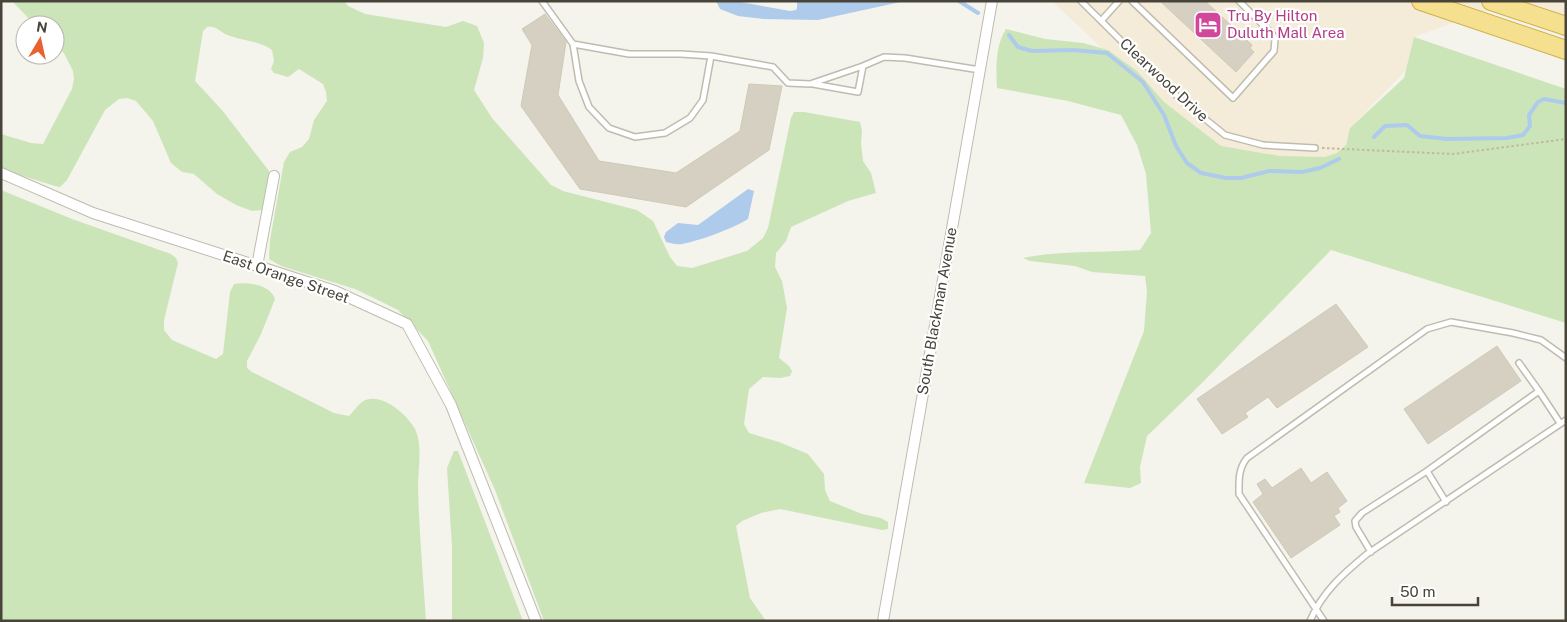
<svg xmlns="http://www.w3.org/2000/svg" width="1567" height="622" font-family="'Public Sans',sans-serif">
	<rect width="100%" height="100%" fill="#f4f3ec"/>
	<path fill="#f4ecd9" d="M1052,1H1513L1414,37L1406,70L1350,128L1336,180L1218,158Z
		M1517,1H1566V17Z"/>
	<path fill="#cbe5b8" d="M12,1H344L348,6L365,14L446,27L463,21L477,26L484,43L483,58L474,90L492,118L551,185L563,191L637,210L653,221L670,257L677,266L692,268L747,251L763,238L768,228L791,118L794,112H804L860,122L862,131L861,143L863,161L871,173L876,193L848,201L791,227L786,241L776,253L775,267L782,281L787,308L779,358L789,366L792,371L790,376L780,378L763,377L749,389L744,424L749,433L779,442L808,454L824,474L825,490L830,501L862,514L881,518L888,522V529L882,530L780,509L761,513L742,521L736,526L750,598L766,621H544L495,490L428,341L398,310L380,301L355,289L281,266L269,259L270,240L284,162L290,152L302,147L309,139L314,120L327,101L326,92L323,84L299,69L288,77L274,73L271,69L274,61L272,50C258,40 241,41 225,34C218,30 216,26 207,27L203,31L195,81L222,110L269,171V186L262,210L252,211L236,205L217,194L194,174L182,172L171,163L153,121L136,101L127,98L119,99L105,110L67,180L60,187L55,186L1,169V134L31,143L43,144L72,89L74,79L73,71L65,55L55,41V25H35Z
		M1006,29L1045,39L1083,43L1108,50L1137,71L1164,102L1221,146L1280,156L1325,157L1337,153L1346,145L1350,128L1404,78L1414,37L1566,89V323L1331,250L1203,382L1147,436L1140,467L1141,483L1130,488L1084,483L1144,331L1147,292L1145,276L1092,272L1075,266L1030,261L1023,258C1061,250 1101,253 1140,250L1151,233L1146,174L1137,145L1121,115L1068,101L997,88C996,69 995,46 1006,29Z
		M1,190L72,219L171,254L176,258L178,263L164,320V330L172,340L216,359L223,354L230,292L234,284C247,282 270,284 275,299L261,334L247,361V368L252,372L334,413L349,416C353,412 357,406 362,402C379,390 407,414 415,429C423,446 418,468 418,486C419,531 423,576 426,621H1Z
		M454,451H458L523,621H452V547L447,468Z"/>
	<path fill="#aecbeb" d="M716,1H735L790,11L796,10L797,8V1H905L818,20L764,19L738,16L720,9Z
		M748,189L754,191L748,219C734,228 699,241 682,244C677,245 671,243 666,242L664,237L666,232L678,223L698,225Z"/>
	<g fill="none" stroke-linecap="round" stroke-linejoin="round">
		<path stroke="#aecbeb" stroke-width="4" d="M959,1L978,13
			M1009,35L1018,47L1032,51L1073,50L1107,53L1143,82L1164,115L1176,146L1187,163L1201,173L1226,178H1241L1269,171L1302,172L1320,168L1339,159
			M1374,137L1385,126L1407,125L1420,136L1447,139L1507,138L1523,135L1530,126L1529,115L1538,102L1544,99L1566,103"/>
	</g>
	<path fill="#d5d0c2" stroke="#cfc9b6" d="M1160,1H1205L1252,45L1250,48L1254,52L1236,72Z
		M545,14L566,42L558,95L599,161L676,173L740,131L749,84L782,86L769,150L686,207L580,189L521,106L532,45L522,29Z
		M1336,304L1368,347L1277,408L1268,397L1245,413L1248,417L1222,434L1197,399Z
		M1497,346L1521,381L1428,444L1404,409Z
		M1301,468L1311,483L1327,472L1347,501L1338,508L1340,512L1334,516L1340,525L1291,558L1253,502L1263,494L1257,484L1265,479L1272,488Z"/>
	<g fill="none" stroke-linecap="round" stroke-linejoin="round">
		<defs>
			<path id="service" d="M542,1L573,44L629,54H681L711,56L773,67L788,83L810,84L863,66L884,57L905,58L980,70
				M1081,1L1179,98L1225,135L1263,145L1315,148
				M1132,1L1233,98L1274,51L1275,39L1273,35L1239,1
				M1101,21L1119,1
				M573,44L579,81L589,107L609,128L635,137L665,133L690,118L703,100L711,56
				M813,84L858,92L863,66
				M1519,363L1539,391
				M1446,502L1427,471L1539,391L1560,423
				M1371,552L1356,527L1355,521L1362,513L1427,471
				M1310,621C1322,592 1344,573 1367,554L1566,420
				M1324,621L1239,494C1239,481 1238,469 1247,458L1427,329L1451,322L1513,333L1541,340L1566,358"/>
			<path id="minor" d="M1,173L93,213L335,291L407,324L451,405L536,621
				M257,266L274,176
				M883,621L992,1"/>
			<path id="trunk" d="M1421,1L1566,50
				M1491,1L1566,26"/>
		</defs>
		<use href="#service" stroke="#bfbcaf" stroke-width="8"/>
		<use href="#minor" stroke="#bfbcaf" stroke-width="12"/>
		<use href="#trunk" stroke="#d1af49" stroke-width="20"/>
		<path stroke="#c0b9a1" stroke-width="2" stroke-dasharray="2.5 2.5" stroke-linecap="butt" d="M1322,148L1453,154L1566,139"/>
		<use href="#service" stroke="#fff" stroke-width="5"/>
		<use href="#minor" stroke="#fff" stroke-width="10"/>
		<use href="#trunk" stroke="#f4e08e" stroke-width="18"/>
	</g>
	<defs>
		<symbol id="hotel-square" viewBox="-11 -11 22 22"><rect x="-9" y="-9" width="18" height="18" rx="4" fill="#d1479c" stroke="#fff"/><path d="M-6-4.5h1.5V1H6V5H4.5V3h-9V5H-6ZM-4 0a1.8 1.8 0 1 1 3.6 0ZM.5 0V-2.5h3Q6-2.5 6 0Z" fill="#fff"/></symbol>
	</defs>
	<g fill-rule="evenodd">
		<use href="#hotel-square" x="1192" y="9" width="32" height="32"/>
	</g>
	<g text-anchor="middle" stroke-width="4.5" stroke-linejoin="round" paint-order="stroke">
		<g font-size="15" fill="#b23c85" stroke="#fff" text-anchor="start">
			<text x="1227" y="21">Tru By Hilton<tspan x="1227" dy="17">Duluth Mall Area</tspan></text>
		</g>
		<g font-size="15" fill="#48443a" stroke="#fff">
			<text transform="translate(1164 80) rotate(43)" y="5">Clearwood Drive</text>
			<text transform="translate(286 277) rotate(19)" y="5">East Orange Street</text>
			<text transform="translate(937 311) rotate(-80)" y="5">South Blackman Avenue</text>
		</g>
	</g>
	<rect width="1567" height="622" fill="none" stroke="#48443a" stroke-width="5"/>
	<g transform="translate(40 40) rotate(9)"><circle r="24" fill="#ffffff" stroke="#b6b4b0"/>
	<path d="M0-4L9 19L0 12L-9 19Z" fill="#e8612f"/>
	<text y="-8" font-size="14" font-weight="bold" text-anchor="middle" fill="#48443a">N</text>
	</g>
	<path d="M1392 597v8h86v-8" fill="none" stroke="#48443a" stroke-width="2.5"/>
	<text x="1400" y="597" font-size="15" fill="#48443a" stroke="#ffffff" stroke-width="4" paint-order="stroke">50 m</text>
</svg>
